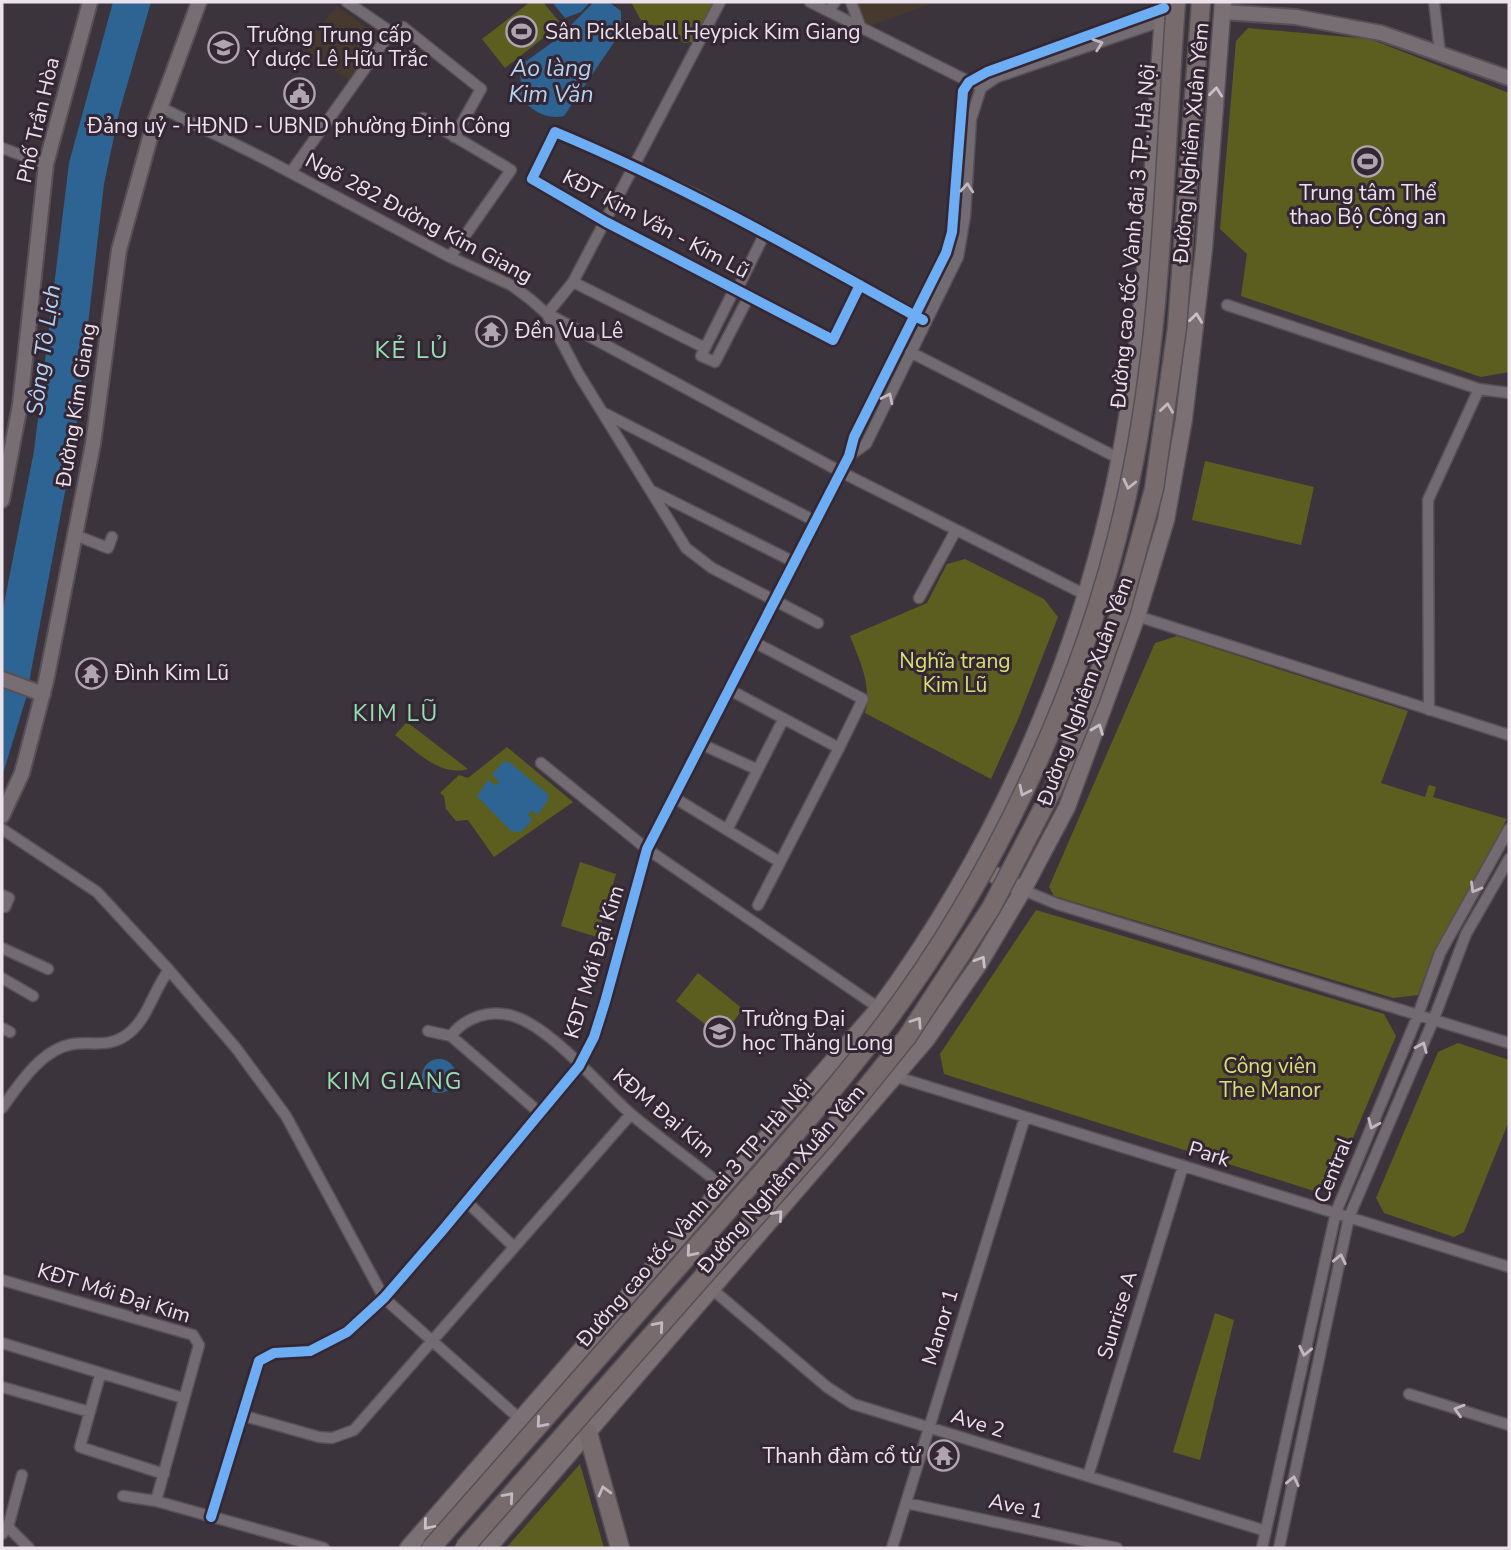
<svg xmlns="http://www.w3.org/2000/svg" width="1511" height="1550" font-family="'Nunito Sans',sans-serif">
	<rect width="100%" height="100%" fill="#3c343c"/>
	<path fill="#463a2f" d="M857,2H936L867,27Z
		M336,6L383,39L352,82L304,48Z"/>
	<path fill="#5c5e1f" d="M530,2H543L561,24L505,68L482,39Z
		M631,2H717L696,41L684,43L663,26L643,24Z
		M1248,28L1370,39L1509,93V372L1481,377L1241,296L1247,254L1220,229L1236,41Z
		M1205,461L1314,487L1301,545L1192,520Z
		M965,559L1044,599L1058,617L1019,717L991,779L865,713C872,686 860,661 850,636L927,603L947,564Z
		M1177,636L1408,711L1381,783L1425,797L1429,785L1436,787L1433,797L1507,819L1433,953L1418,995L1393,998L1054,896L1049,887L1155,643Z
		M407,722L468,769C440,777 416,751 395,735Z
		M507,747L573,802L494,857L468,820L456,821L446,809L444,796L440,793L459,775L468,778Z
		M580,862L616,874L597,937L561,926Z
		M1036,910L1384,1014L1396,1036L1334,1183L1314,1191L944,1074L940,1054Z
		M698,973L743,1009L721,1037L676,1001Z
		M1458,1043L1509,1060V1121L1464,1232L1454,1237L1384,1213L1376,1198L1438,1052Z
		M1215,1313L1234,1320L1200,1460L1173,1452Z
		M580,1464L604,1548H506Z"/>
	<path fill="#2d6493" d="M113,2H151L119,113L104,184L75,439L26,698L2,777V614L34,451L69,163Z
		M552,2H590L581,12L565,18Z
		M594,2H609L621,11V32L564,116C544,121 524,106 516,89L521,83L520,73L525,62L557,39Z
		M503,762H509L549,795L547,802L537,815L532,810L528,815L532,820L521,832L511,831L477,796L488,780L496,786L499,781L492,775Z
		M422 1076a17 17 0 1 1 34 0a17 17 0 1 1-34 0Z"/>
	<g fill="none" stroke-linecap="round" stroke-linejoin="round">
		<defs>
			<path id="street" d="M347,2L391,32L403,27L481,89L454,137
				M810,2L974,84
				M851,2L861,28
				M1434,2L1440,53
				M829,11L835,2
				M160,107L265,159L450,257L511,285L530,299L547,314L578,373L686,548L712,568L818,623
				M423,118L511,170L450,257
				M2,148L46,164
				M291,172L391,32
				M573,282L705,348
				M860,285L833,340L606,222L532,179L555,132L696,195L926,321
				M735,288L701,356L715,362L749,296
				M737,290L765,233
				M1227,305L1479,389L1509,393
				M547,314L573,282L720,2
				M548,314L841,472L1086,595
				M910,352L1120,459
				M602,412L815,521
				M849,456L866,444L958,257L965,216L971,119L981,88L997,77L1162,21
				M650,490L794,562
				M75,535L108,548L112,537
				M919,598L956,530
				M1137,616L1509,735
				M752,641L863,699L839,748
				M728,689L839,748L758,905
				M1429,710L1428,500L1479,389
				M701,744L756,769
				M541,763L647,849L879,1008
				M673,797L780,862
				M2,829L97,892L169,970L236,1048L286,1116L384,1298L521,1420
				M727,830L783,720
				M1023,890L1057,904L1509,1043
				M2,895L9,898L5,907
				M2,948L48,969
				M2,978L33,996
				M2,1028L10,1032
				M428,1031L451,1036
				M897,1077L1509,1267
				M2,1108C19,1085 41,1049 73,1044C92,1041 109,1049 129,1033C148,1018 154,989 169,970
				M541,1114L451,1036C465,1017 490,1009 513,1016C551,1027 601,1088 632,1115C662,1140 694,1163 725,1188
				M467,1202L513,1246
				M2,1280L193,1335L199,1345L156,1501
				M713,1290L827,1387L853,1404L1266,1531
				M2,1343L183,1398
				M100,1375L80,1447L164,1474
				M2,1387L90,1412
				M1409,1394L1509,1425
				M241,1415L319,1437L332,1438L354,1430L631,1114
				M1088,1476L1183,1166
				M123,1496L156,1501L324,1548
				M906,1503L1117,1548
				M211,1517L259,1361L274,1353L310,1351L347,1332L384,1298L442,1231L579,1066L594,1037L605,1002L647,849L849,456L854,437L946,253L952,232L963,91L969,82L987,72L1164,8
				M8,1527L29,1548
				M2,1534L8,1527L22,1475
				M892,1548L1025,1117
				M1262,1548L1336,1212L1418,1015L1440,953L1509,829
				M1279,1548L1349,1217L1433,1021L1466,934L1509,859"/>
			<path id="secondary" d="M1223,12L1296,17L1381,33L1509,78
				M2,500L20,405L46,164L90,2
				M2,679L43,694
				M2,816L22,773L46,681L93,444L119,250L153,127L199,2"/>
			<path id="primary" d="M972,863L1023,890
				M408,1548L879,1008C1011,828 1100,612 1131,391C1150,262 1154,131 1164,2
				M488,1548L926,1040L979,964L1023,890L1067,807L1137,616L1166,520L1184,419L1204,249L1223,2"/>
			<path id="highway" d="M588,1433L620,1548"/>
		</defs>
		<use href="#street" stroke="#575057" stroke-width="13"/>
		<use href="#secondary" stroke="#575057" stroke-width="18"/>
		<use href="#primary" stroke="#575057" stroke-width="19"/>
		<use href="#highway" stroke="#575057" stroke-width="21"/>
		<use href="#street" stroke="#726b71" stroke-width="10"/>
		<use href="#secondary" stroke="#776e73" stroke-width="14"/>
		<use href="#primary" stroke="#7b7074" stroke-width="16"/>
		<use href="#highway" stroke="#776b6e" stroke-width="18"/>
		<defs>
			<path id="highway-bridge" d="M431,1548C519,1448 607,1347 696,1247C761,1173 827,1101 886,1022C1000,870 1092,668 1130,481C1163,325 1164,161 1176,2
				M464,1548L827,1136L907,1037L991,908L1054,787L1090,699L1121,610L1154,489L1177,328L1201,2"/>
		</defs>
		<use href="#highway-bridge" stroke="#575057" stroke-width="21" stroke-linecap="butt"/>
		<use href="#highway-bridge" stroke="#776b6e" stroke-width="18"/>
		<defs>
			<path id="cycleway" d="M860,285L833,340L606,222L532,179L555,132C680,184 797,250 915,316L923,320
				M211,1517L259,1361L274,1353L310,1351L347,1332L384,1298L442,1231L579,1066L594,1037L605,1002L647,849L849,456L854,437L946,253L952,232L963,91L969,82L987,72L1164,8"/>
		</defs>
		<use href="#cycleway" stroke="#352634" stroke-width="15"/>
		<use href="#cycleway" stroke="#6dadf4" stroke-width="10"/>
	</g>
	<defs><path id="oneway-chevron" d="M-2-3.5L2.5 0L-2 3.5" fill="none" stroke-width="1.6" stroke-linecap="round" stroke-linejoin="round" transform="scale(1.75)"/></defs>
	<g stroke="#c1b8c0">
		<use href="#oneway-chevron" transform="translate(1098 44) rotate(-19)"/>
		<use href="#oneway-chevron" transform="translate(967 188) rotate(-86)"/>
		<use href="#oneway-chevron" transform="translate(888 398) rotate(-64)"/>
		<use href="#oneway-chevron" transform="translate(1475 888) rotate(120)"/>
		<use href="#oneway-chevron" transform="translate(1422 1047) rotate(-67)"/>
		<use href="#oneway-chevron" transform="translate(1373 1124) rotate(113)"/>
		<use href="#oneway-chevron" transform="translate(1340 1259) rotate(-78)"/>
		<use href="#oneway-chevron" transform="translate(1305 1351) rotate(102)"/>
		<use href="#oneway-chevron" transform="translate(1459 1410) rotate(-163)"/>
		<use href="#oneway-chevron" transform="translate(1293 1481) rotate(-78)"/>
	</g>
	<g stroke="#cac0c7">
		<use href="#oneway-chevron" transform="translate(1216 92) rotate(-84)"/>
		<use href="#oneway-chevron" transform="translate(1196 318) rotate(-83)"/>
		<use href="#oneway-chevron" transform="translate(1098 729) rotate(-69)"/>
		<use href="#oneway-chevron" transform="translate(981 961) rotate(-58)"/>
		<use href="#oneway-chevron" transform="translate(778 1215) rotate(-49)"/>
		<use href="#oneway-chevron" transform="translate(428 1525) rotate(130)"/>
	</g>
	<g stroke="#c3b8bf">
		<use href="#oneway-chevron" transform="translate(1167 408) rotate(-82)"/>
		<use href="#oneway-chevron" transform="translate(1129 484) rotate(103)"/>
		<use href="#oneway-chevron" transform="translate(1024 791) rotate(116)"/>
		<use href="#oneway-chevron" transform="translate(917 1022) rotate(-56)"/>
		<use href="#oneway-chevron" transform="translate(691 1252) rotate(131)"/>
		<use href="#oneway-chevron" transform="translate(659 1326) rotate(-49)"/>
		<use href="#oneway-chevron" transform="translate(541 1423) rotate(131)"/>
		<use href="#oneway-chevron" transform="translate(604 1491) rotate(-105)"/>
		<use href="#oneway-chevron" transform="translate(509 1497) rotate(-49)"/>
	</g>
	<defs>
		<symbol id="stadium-ring" viewBox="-11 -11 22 22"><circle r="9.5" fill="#352634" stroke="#aea5ae" stroke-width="1.5"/><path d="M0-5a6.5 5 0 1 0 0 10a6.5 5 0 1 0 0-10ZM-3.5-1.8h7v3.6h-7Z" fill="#aea5ae"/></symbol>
		<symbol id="university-ring" viewBox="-11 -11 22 22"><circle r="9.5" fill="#352634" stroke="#aea5ae" stroke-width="1.5"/><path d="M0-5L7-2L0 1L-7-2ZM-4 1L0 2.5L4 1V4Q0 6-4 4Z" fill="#aea5ae"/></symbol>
		<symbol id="civic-ring" viewBox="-11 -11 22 22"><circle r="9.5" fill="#352634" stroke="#aea5ae" stroke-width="1.5"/><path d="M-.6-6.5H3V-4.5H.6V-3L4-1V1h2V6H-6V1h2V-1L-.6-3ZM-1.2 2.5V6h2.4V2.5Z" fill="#aea5ae"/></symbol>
		<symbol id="temple-ring" viewBox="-11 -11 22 22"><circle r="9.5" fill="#352634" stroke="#aea5ae" stroke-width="1.5"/><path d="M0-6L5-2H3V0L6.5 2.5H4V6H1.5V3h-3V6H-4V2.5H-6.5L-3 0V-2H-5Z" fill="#aea5ae"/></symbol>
	</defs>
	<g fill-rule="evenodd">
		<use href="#stadium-ring" x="504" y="14" width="35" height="35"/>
		<use href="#university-ring" x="206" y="30" width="35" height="35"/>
		<use href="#civic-ring" x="282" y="76" width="35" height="35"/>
		<use href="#stadium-ring" x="1350" y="144" width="35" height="35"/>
		<use href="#temple-ring" x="474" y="314" width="35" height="35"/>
		<use href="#temple-ring" x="74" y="656" width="35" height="35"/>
		<use href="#university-ring" x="702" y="1014" width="35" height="35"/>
		<use href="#temple-ring" x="926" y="1438" width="35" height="35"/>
	</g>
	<g text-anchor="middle" stroke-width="6" stroke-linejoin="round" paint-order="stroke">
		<g font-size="21" fill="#ece2eb" stroke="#352634" text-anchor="start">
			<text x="545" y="39">Sân Pickleball Heypick Kim Giang</text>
			<text x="247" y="42">Trường Trung cấp<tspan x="247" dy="24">Y dược Lê Hữu Trắc</tspan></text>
			<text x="299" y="133" text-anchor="middle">Đảng uỷ - HĐND - UBND phường Định Công</text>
			<text x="1368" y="200" text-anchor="middle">Trung tâm Thể<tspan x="1368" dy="24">thao Bộ Công an</tspan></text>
			<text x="515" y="338">Đền Vua Lê</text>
			<text x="115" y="680">Đình Kim Lũ</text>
			<text x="742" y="1026">Trường Đại<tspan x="742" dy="24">học Thăng Long</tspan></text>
			<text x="920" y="1463" text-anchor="end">Thanh đàm cổ từ</text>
		</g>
		<g font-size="21" fill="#ece2eb" stroke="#352634">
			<text transform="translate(38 120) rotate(-77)" y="7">Phố Trần Hòa</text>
			<text transform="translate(1191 143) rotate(-85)" y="7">Đường Nghiêm Xuân Yêm</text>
			<text transform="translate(419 218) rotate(28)" y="7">Ngõ 282 Đường Kim Giang</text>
			<text transform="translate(656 224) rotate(28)" y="7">KĐT Kim Văn - Kim Lũ</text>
			<text transform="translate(1133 236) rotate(-85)" y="7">Đường cao tốc Vành đai 3 TP. Hà Nội</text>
			<text transform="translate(76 405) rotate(-81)" y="7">Đường Kim Giang</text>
			<text transform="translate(1085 691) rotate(-70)" y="7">Đường Nghiêm Xuân Yêm</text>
			<text transform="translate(594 962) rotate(-73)" y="7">KĐT Mới Đại Kim</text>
			<text transform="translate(664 1113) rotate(40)" y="7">KĐM Đại Kim</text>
			<text transform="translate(1209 1154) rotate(17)" y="7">Park</text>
			<text transform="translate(1333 1170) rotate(-68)" y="7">Central</text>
			<text transform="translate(781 1179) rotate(-49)" y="7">Đường Nghiêm Xuân Yêm</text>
			<text transform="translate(694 1213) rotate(-49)" y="7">Đường cao tốc Vành đai 3 TP. Hà Nội</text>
			<text transform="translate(114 1293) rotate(17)" y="7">KĐT Mới Đại Kim</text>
			<text transform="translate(1117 1315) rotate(-73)" y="7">Sunrise A</text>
			<text transform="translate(940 1327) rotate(-73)" y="7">Manor 1</text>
			<text transform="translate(978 1423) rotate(17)" y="7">Ave 2</text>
			<text transform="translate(1016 1506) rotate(12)" y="7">Ave 1</text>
		</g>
		<g font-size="21" fill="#d9e072" stroke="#352634">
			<text x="955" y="668">Nghĩa trang<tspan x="955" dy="24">Kim Lũ</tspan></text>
			<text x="1270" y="1073">Công viên<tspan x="1270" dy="24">The Manor</tspan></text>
		</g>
		<g font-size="23" font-style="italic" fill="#b4d3f1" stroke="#352634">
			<text x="551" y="76">Ao làng<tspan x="551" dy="26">Kim Văn</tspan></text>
			<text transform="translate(43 350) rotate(-82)" y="8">Sông Tô Lịch</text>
		</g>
		<g font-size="23" letter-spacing="2" fill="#95e1b2" stroke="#352634">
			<text x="396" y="721">KIM LŨ</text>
			<text x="395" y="1089">KIM GIANG</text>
		</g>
		<g font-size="24" letter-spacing="2" fill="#95e1b2" stroke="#352634">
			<text x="412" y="358">KẺ LỦ</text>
		</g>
	</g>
	<rect width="1511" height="1550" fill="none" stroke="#ece2eb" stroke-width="7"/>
</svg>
